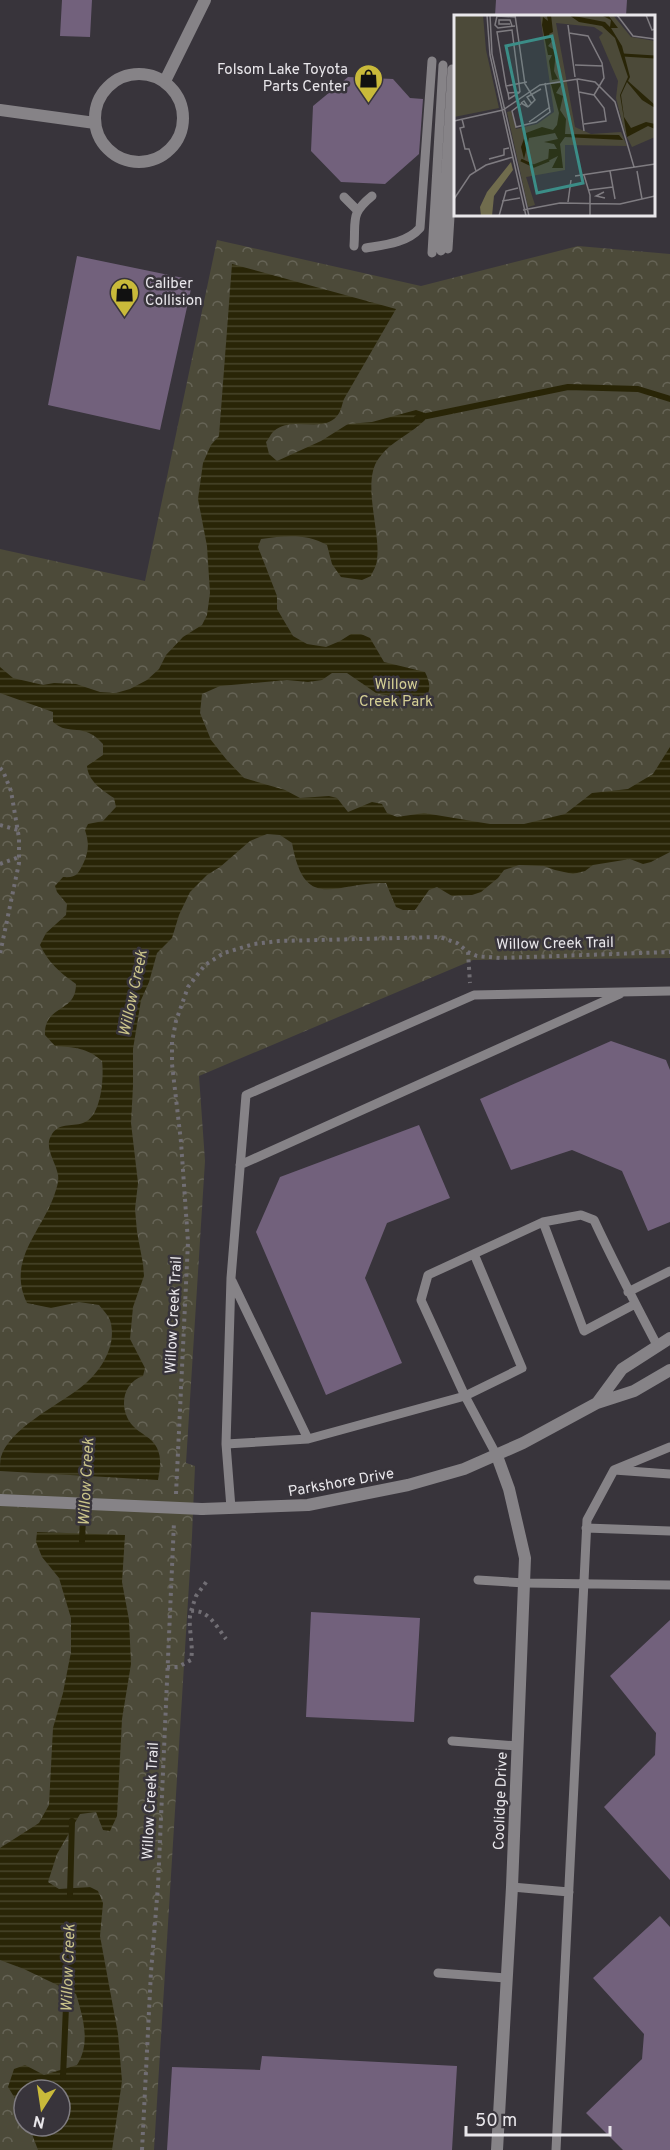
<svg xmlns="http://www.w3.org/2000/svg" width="670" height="2150" font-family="Overpass,sans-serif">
	<defs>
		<pattern id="park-crowns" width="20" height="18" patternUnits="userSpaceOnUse" patternTransform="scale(1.5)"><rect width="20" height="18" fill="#4c4a39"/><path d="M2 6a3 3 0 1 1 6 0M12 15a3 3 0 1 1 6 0" fill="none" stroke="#666456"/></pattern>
		<pattern id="water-rules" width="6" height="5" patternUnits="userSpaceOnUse" patternTransform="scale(1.5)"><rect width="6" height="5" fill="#292507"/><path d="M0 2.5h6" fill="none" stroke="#48452b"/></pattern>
	</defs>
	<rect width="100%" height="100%" fill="#38343b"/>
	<path fill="url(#park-crowns)" fill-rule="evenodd" d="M217,240L421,286L578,246L670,254V958L473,960L199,1076L205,1161L186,1463L195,1466L192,1536L154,2150H0V549L145,581ZM24,2090H60V2126H24Z"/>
	<path fill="url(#water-rules)" d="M232,264L396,309L344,399C342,404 341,412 337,416C322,434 292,415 274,431C271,433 269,439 266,442L269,454L277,461L321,441L348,424L372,422L416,410L425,413V420C411,434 391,441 379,458C361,481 381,532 377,559C377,565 373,571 371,576L362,580L341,577L332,564L327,545C305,533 285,536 261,539L258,547L277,596V609L293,636L307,644L326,647L340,641L351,634H361L370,638L384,662L425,672C430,682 431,689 426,698L411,701L376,693L347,673H332L322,680L308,682L287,680L220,686L202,694L200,713L211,740L226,759L244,778L285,790L300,798L329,796L337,798L348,812L372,802L382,804L387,813L397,817L424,813L490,824H524L565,814L592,793L628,789L653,774L670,747V852L651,862L643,864L630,859L593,865L585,871L573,874L555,870L544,866L519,865L504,870L498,878L481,892L472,895L452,896L437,887L429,890L415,910H403L396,907L386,883C336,881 305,915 292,843L280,835L267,834L250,841L220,867L207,875L190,892L179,915L172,938L157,953L149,982L141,1000L133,1049V1086L131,1123L138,1183L135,1209L137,1232L143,1264L144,1276L133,1307L130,1339L145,1368L143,1376C122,1383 118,1409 133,1426C140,1434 152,1437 157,1448C162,1459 160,1468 158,1480L0,1471C0,1467 0,1461 1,1457C9,1429 58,1405 80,1388C100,1373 118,1346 110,1320C108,1315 103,1310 99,1305L79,1302L51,1308L27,1303C6,1259 43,1231 55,1193C57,1187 59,1181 58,1175C56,1162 44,1148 51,1136C58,1122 71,1127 83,1123C102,1117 104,1076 102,1061C88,1048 73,1047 55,1046L45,1035C44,1004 76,1014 76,984C60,973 48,962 40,945L46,933L66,915L67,904L57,892L55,886L63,877C77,878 78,874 84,862C89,850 89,843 85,830L88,824L103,821L116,807L114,798C102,790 88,781 87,766L103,755V744C83,721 70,737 53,722V712L0,693V667L13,678L43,685L54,683L76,684L100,692L116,693L130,689L147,680L159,669L166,655L183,637L202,625L207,615L210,593L207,546L198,499L203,463L211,445L219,436Z
		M37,1532L125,1535L122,1582L129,1620L131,1664L122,1719L117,1816L110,1831L103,1830L96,1812L80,1814L57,1854L48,1882L59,1889L90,1887L98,1891L103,1903L100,1936L118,2034L122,2081L112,2150H38L29,2126H60V2090H24V2113L8,2087L14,2069L25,2065L44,2075L77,2065C91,2043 83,2017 76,1994L24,1969L0,1960V1848L39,1823L49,1805L53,1728L63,1693L71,1652V1618L59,1578L42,1557L36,1542Z"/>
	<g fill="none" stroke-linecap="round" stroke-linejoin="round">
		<path stroke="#292507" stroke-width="6" d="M417,418L568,387L638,389L670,399
			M82,1541L85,1470
			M70,1895L72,1821
			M63,2077L67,1983"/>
	</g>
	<path fill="#72617c" d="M62,0H92L90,37L60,36Z
		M496,0H627L626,16H495Z
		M348,77L393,79L410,98L423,99L419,154L385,184L341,182L311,151L313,106Z
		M77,256L193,280L160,430L48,405Z
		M611,1041L666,1060L670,1070V1222L648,1231L622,1171L572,1150L511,1170L480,1099Z
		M419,1125L450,1198L387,1223L365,1278L402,1363L326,1395L256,1232L280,1177Z
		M311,1612L420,1618L414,1722L306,1717Z
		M670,1620V1880L604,1807L655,1755L656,1733L610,1676Z
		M660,1916L670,1927V2150H623L586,2113L642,2059L644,2034L593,1978Z
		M262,2056L457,2066L452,2150H167L172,2067L260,2070Z"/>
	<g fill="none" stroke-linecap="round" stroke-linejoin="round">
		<path stroke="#716e74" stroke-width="4" stroke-dasharray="3 4.5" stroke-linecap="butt" d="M0,768L3,771L11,791L19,838V863L0,954
			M0,825L18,830
			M0,864L19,857
			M468,952L470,983
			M176,1494L188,1242L181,1142L172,1064V1042L176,1021L188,987L205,965L224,953L254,944L279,941L440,937L457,943L468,952L477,956L500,958L670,952
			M191,1611L196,1596L207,1581
			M167,1667H178L191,1660C194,1644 187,1625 191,1611C208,1609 217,1627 226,1639
			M142,2150L151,1972L158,1886L174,1522"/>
		<path stroke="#868387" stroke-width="9" d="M344,197L357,210
			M354,246C356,219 350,214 372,196
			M366,248C384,245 407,243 420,228L432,61
			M448,249L456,120
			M441,251L452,69
			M432,253L443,65
			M240,1165L620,994
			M628,1292L670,1271
			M635,1304L584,1331L543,1222L581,1215L594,1220C614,1263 636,1305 658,1347
			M308,1439L465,1396L522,1368L474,1254
			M226,1444L308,1439L232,1281
			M670,1447L614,1470L670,1474
			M497,1456L465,1396L421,1300L428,1275L543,1222
			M231,1508L226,1444L231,1278L246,1095L474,995L670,991
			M586,1528L670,1531
			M478,1580L525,1583L670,1585
			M452,1741L517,1746
			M512,1887L569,1892
			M438,1973L506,1978
			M556,2150L587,1520L614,1470"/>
		<path stroke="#868387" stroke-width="12" d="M95 118a44 44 0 1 1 88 0a44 44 0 1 1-88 0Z
			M165,81L205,0
			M0,110L95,123
			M597,1403L622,1369L670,1338
			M497,1456L509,1489L525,1558L512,1887L497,2150
			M202,1509L308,1505L408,1485L464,1469L523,1443L597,1403L634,1391L670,1370"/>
		<path stroke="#868387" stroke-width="12" d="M0,1500L202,1509"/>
	</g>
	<defs>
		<symbol id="shop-pin" viewBox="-11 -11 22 30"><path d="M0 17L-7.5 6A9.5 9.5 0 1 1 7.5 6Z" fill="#c9ba3a" stroke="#38343b"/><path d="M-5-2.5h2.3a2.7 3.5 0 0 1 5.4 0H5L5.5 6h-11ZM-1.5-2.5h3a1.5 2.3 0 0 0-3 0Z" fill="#111"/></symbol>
	</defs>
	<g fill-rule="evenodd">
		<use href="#shop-pin" x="352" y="62" width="33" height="45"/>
		<use href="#shop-pin" x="108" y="276" width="33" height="45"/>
	</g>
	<g text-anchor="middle" stroke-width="5" stroke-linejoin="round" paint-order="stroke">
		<g font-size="15" fill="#e9e7eb" stroke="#38343b" text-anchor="end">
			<text x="348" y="74">Folsom Lake Toyota<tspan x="348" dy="17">Parts Center</tspan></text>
			<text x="145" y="288" text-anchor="start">Caliber<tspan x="145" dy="17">Collision</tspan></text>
		</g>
		<g font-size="15" fill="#d5cf95" stroke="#38343b">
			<text x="396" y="689">Willow<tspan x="396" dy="17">Creek Park</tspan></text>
		</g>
		<g font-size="15" fill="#e9e7eb" stroke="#38343b">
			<text transform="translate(555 943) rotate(-1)" y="5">Willow Creek Trail</text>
			<text transform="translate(173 1315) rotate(-87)" y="5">Willow Creek Trail</text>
			<text transform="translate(341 1482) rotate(-10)" y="5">Parkshore Drive</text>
			<text transform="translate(150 1801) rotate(-87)" y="5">Willow Creek Trail</text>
			<text transform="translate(500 1801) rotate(-88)" y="5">Coolidge Drive</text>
		</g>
		<g font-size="16" font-style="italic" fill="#cac389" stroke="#38343b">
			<text transform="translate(132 993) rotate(-78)" y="6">Willow Creek</text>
			<text transform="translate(85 1482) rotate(-87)" y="6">Willow Creek</text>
			<text transform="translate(67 1968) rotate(-88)" y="6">Willow Creek</text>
		</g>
	</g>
	<g transform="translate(454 15)">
		<rect width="201" height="201" fill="#38343b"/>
		<path d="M57,147L59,155L40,181L38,201H27L26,192L33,177Z" fill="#706c4d"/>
		<path d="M0,0H29L32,35L45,93L0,102ZM86,0H159L177,22L201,26V122L178,132L171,118L162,83L164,66L145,22L149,18L140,12L102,8L121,112L137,119L167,117L173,131L111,130V155L72,162L81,190L74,192L53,97L57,96L62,114L83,109L100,97Z" fill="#4c4a39"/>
		<path d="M97,0L99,17L95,19L98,26L94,31L102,36L100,56L104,64L98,65L95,46L98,40H94L88,10L89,2L94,6L93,1ZM115,0L151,7L156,12L157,5L147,0H154L164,13H157L168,31L176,62L174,66L201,90V93L188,85L173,67L167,80L170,102L177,113L192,107L201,109V114L194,111L173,122L166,80L174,62L161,23L148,11L125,7ZM108,68L102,78L109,81L106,95L112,104L111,119L165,120L169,125L111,122L106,129L109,153H98L104,141L94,146L95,134H103L100,129L90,127L104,124L101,118L75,123L70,144L67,132L72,118L88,112L99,115L103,110L105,98L97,69Z" fill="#292507"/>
		<path fill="none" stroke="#292507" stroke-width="3" d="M169,40L201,42M67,145L80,151L95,145"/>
		<path fill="none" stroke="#7f7c81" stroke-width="1.5" d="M33,0L36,40L72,201M36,0L38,39L75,201M61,0L71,69L81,85L74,92M163,0L179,21L201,24M192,0L198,15L201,14M61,2L43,1L41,10L44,13L61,11M56,9H45V5H56L58,11M114,10L121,62M115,18L134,21L148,48L150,63L140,80M121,50L149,51M123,64L130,116M52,71L43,17L58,15L66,77M125,77L140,80L150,93L152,106L130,109M54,78L66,77L55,84L54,78L52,71L73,67M67,88L70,86L74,92L67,88M67,89L58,96L62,112L82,107L96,97L91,68M78,89L73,82L87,74M49,95L86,70L124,64L141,67L161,87L180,152M8,104L10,112L6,113L11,134H15L22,156M0,106L49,95M75,107L96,92M35,144L50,140V134L55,133M156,156L161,184M183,156L188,184M130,160L136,180V201M121,161L201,149M135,175L159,172M150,177L142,181L151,183M0,184L16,160L32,150L59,142M48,186L66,183M114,187L117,165M69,195L106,188L166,189L201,181M45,201L52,176L64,173"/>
		<path fill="#3b8d87" fill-opacity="0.15" stroke="#3b8d87" stroke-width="3" d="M98,21L129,168L83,178L52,31Z"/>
		<rect width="201" height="201" fill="none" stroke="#e9e7eb" stroke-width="3"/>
	</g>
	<g transform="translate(42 2108) rotate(192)"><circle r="28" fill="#38343b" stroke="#7f7c81" stroke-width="1.5"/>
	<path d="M0-4.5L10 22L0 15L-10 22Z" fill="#c9ba3a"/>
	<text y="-9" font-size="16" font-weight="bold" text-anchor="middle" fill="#e9e7eb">N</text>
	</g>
	<path d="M466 2126v9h144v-9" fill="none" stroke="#e9e7eb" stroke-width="3"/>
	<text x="475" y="2126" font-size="18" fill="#e9e7eb" stroke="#38343b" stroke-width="4.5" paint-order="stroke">50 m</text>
</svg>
